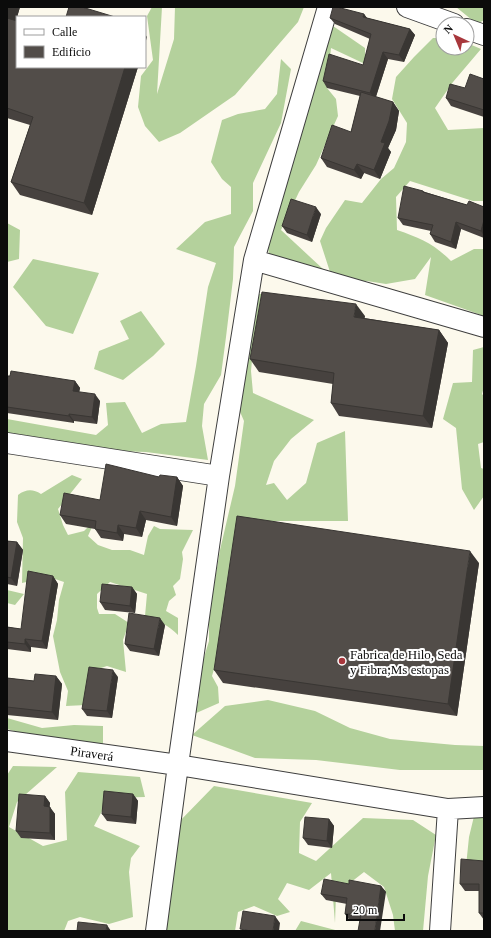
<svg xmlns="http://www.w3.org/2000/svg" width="491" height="938" font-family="Georgia,serif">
	<rect width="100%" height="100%" fill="#fcf9ec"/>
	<path fill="#b4d19c" d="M152,7H162L157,94L174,39L175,7H304L298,22L235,95L180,133L159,142L145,126L138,107L141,76L153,60L147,16Z
		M456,7H484V20L477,24Z
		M333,26L365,48V64L331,48L327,88L336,99L338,116L316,165L299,192L281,230L323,269L306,270L271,262L264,231L326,32Z
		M433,38H443V48H467V43L481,49L453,82L435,108L448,130L484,128V201H473L410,181L396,197L397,230C420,238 433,243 451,261L474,249H484V316L425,295L431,257L415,279L386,284L367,281H347L331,275L320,241L326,228L345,200L362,203L381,179L394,168L406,142L407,123L392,99L396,77L414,57Z
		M281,59L291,69L281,123L253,183V211L234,247L233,279L226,337L221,375L204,404L202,426L208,460L146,452L117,451L74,443L7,438V419L96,435L108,425L106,403L125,402L142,433L161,424L186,422L196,366L208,287L216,263L176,249L205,222L231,214V187L222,179L211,162L222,120L238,114L265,109L277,94Z
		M7,223L20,230L19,259L7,262Z
		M33,259L99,273L73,334L46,326L13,287Z
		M249,294H265L254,338L251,371L253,393L314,420L291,439L274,461L266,485L274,483L287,500L306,483L317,443L345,431L348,521H267L226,627L212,676L218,687L219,703L194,714L199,699L197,680L209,641V615L220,550L235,486L244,421L234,398Z
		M141,311L165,344L153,356L123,380L94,369L99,351L129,339L120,321Z
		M484,347V387L482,394L484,396V442L478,444L481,468L484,469V496L474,510L462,489L456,428L443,419L453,383L472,382L473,350Z
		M72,475L82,479L58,509L63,525L68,535L84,531L95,520L88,536L98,545L112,550H130L144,555L148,536L154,526L160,529L193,530L182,552L183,559L180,579L173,586L176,595L169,601L166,611L178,618V635C169,626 158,620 145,616L147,594L110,582L97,594V608L99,614H115L129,623L123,640L126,672L107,666L92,671L86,705L66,706L68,691L60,672L53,636L57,620L59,600L64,582L49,577L22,583L23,538L17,522L18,495C26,489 33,489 41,494Z
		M7,590L24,594L15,605L7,603Z
		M268,700L315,711L350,728L390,739L455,745L484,746V770H400L316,760L255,758L192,735L225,706Z
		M7,718L42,728L74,725L103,726V750L29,735L7,729Z
		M13,766L57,767L17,802L9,827L43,846L67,840L65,792L78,772L140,777L145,797L109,798L94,826L140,846L131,858L129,872L133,917L109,924L80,917L68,921L64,931H7V775Z
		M214,786L312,803L300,822L299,853L316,861L363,818L413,820L436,835L428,876L423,931H395L393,915L384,887L364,872L336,894L335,923L331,873L309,890L287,883L278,899L290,912L277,916L254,906L238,912L235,931H159L177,824Z
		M484,804V862L466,866L469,837L476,808Z
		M301,921L339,931H295Z"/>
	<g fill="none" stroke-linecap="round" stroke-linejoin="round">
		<defs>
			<path id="street" d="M407,7L454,24
				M467,29L484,35
				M254,260L484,327
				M7,443L219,476
				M7,741L178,765L448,809L484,807
				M156,931L178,765L219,476L254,260L328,7
				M440,931L448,809"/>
		</defs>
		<use href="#street" stroke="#3e3e3e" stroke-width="22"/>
		<use href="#street" stroke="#fff" stroke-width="20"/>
	</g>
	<path fill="#47423f" d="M7,7H20L16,21L17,67H138L92,215L20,195L11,182L30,125L7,118Z
		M364,14L367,18L410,29L415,35L404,62L388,59L376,97L393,102L399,111L396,130L388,148L391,152L380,179L364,173L361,179L327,167L321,158L351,132L360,96L327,88L323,81L363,65L370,39L335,24L330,18Z
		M484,79V117L451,106L446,98Z
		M423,191L425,192L467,205L484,207V238L461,229L456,249L435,242L430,234L431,231L403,225L398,218Z
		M321,214L312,242L287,233L282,226Z
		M365,316L364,318L439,330L448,343L432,428L339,416L331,403L333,384L259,372L250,359Z
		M7,376L75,381L80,388L79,392L100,401L97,424L74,421V423L7,413Z
		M159,477H177L183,486L177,526L146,520L142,537L124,534L123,541L101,538L95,529L66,524L60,515Z
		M7,541L17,542L23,550L17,586L7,584Z
		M479,563L457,716L223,683L214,670Z
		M53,576L58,584L47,649L31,647V652L7,649V627L21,629Z
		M132,587L137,594L135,613L105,610L100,602Z
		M165,625L159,656L130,651L125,644Z
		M56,676L62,684L58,720L7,715V678L34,681Z
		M118,677L112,718L87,716L82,709Z
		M133,794L138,801L136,824L107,821L102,814Z
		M45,796L50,803L49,807L55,814V840L21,838L16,831Z
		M329,819L334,826L332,848L308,845L303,838Z
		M484,861V920L479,913V891H465L460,884Z
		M349,884L381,886L386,892L360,921H350L345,914L347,904L326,900L321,894Z"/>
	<path fill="#393633" d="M7,7H20L13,30L7,22Z
		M364,14L369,21L363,17Z
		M410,29L415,35L404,62L399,55Z
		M145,34L147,37L145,44Z
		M383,52L388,59L375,99L370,93Z
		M125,67H138L92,215L84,203Z
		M393,102L399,111L396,130L388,148L391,152L380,179L374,170L381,142Z
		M357,164L364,173L361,179L354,170Z
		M316,207L321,214L312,242L307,235Z
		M484,220V236L481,231Z
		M456,222L461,229L456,249L451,242Z
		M356,304L365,316L363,329L354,317Z
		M439,330L448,343L432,428L423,416Z
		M75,381L80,388L78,398L73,391Z
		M95,394L100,401L97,424L92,417Z
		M69,414L74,421V423L69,416Z
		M177,477L183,486L177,526L171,517Z
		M140,511L146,520L142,537L136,528Z
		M118,525L124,534L123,541L117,533Z
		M17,542L23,550L17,586L11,578Z
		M470,551L479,563L457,716L448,704Z
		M53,576L58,584L47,649L42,641Z
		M132,587L137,594L135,613L130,606Z
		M160,618L165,625L159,656L154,649Z
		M25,639L31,647V652L25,644Z
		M113,670L118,677L112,718L107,711Z
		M56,676L62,684L58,720L52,712Z
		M133,794L138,801L136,824L131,817Z
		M45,796L50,803L49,814L44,806Z
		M50,807L55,814V840L50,833Z
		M329,819L334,826L332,848L327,841Z
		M381,886L386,892L380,931L375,930Z
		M275,916L280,923L279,931H273Z
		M107,925L111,931H106Z"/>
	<path fill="#524d49" stroke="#393633" d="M69,7H82L115,17H66Z
		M333,7H337L364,14L363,17L410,29L399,55L383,52L370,93L323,81L329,54L363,65L371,34L330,18Z
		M7,18L17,21V67H125L84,203L11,182L33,117L7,108Z
		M470,74L484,79V110L446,98L450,84L465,88Z
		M361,92L393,102L389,121L381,142L385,143L374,170L357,164L354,170L321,158L332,125L351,132Z
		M404,186L423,191V192L467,205L469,201L484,207V220L481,231L456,222L451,242L430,234L433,225L398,218Z
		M291,199L316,207L307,235L282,226Z
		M262,292L356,304L354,317L439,330L423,416L331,403L334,373L250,359Z
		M11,371L75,381L73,391L95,394L92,417L69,414V416L7,407V376H10Z
		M106,464L159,477L160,475L177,477L171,517L140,511L136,528L118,525L117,533L95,529L96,521L60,515L64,493L100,500Z
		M237,516L470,551L448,704L214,670Z
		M7,541L17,542L11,578L7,577Z
		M28,571L53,576L42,641L25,639V644L7,642V627L21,629Z
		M102,584L132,587L130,606L100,602Z
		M129,613L160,618L154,649L125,644Z
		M89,667L113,670L107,711L82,709Z
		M35,674L56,676L52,712L7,707V678L34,681Z
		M104,791L133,794L131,817L102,814Z
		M19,794L45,796L44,806L50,807V833L16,831Z
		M305,817L329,819L327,841L303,838Z
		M461,859L484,861V913H479V884H460Z
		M324,879L349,884V880L381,886L375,930L380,931H358L361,914H345L347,898L321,894Z
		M243,911L275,916L273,931H251L240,929Z
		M78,922L107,925L106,931H77Z"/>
	<circle fill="#a8373c" stroke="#fff" stroke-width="1.5" cx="342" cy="661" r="4"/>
	<g text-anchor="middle" stroke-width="4" stroke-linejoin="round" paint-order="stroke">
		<g font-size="13" fill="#0b0b0b" stroke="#fff" text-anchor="start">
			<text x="350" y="659">Fabrica de Hilo, Seda<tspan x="350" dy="15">y Fibra;Ms estopas</tspan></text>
		</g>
		<g font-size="13" fill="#0b0b0b" stroke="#fff">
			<text transform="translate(92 753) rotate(8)" y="5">Piraverá</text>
		</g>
	</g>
	<rect width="491" height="938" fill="none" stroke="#0b0b0b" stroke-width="16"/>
	<rect x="16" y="16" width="130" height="52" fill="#ffffff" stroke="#9d9d9d"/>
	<rect x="24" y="29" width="20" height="6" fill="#ffffff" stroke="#9d9d9d"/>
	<text x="52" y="36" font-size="12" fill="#0b0b0b">Calle</text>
	<rect x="24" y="46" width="20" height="12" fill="#524d49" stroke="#9d9d9d"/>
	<text x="52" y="56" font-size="12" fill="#0b0b0b">Edificio</text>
	<g transform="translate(455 36) rotate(316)"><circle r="19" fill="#ffffff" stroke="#9d9d9d"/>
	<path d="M0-3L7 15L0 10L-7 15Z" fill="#a8373c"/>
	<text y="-6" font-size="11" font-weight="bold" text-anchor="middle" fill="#0b0b0b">N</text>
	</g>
	<path d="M347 914v6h57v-6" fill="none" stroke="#0b0b0b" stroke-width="2"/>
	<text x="353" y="914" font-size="12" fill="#0b0b0b" stroke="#ffffff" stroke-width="3" paint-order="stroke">20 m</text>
</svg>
